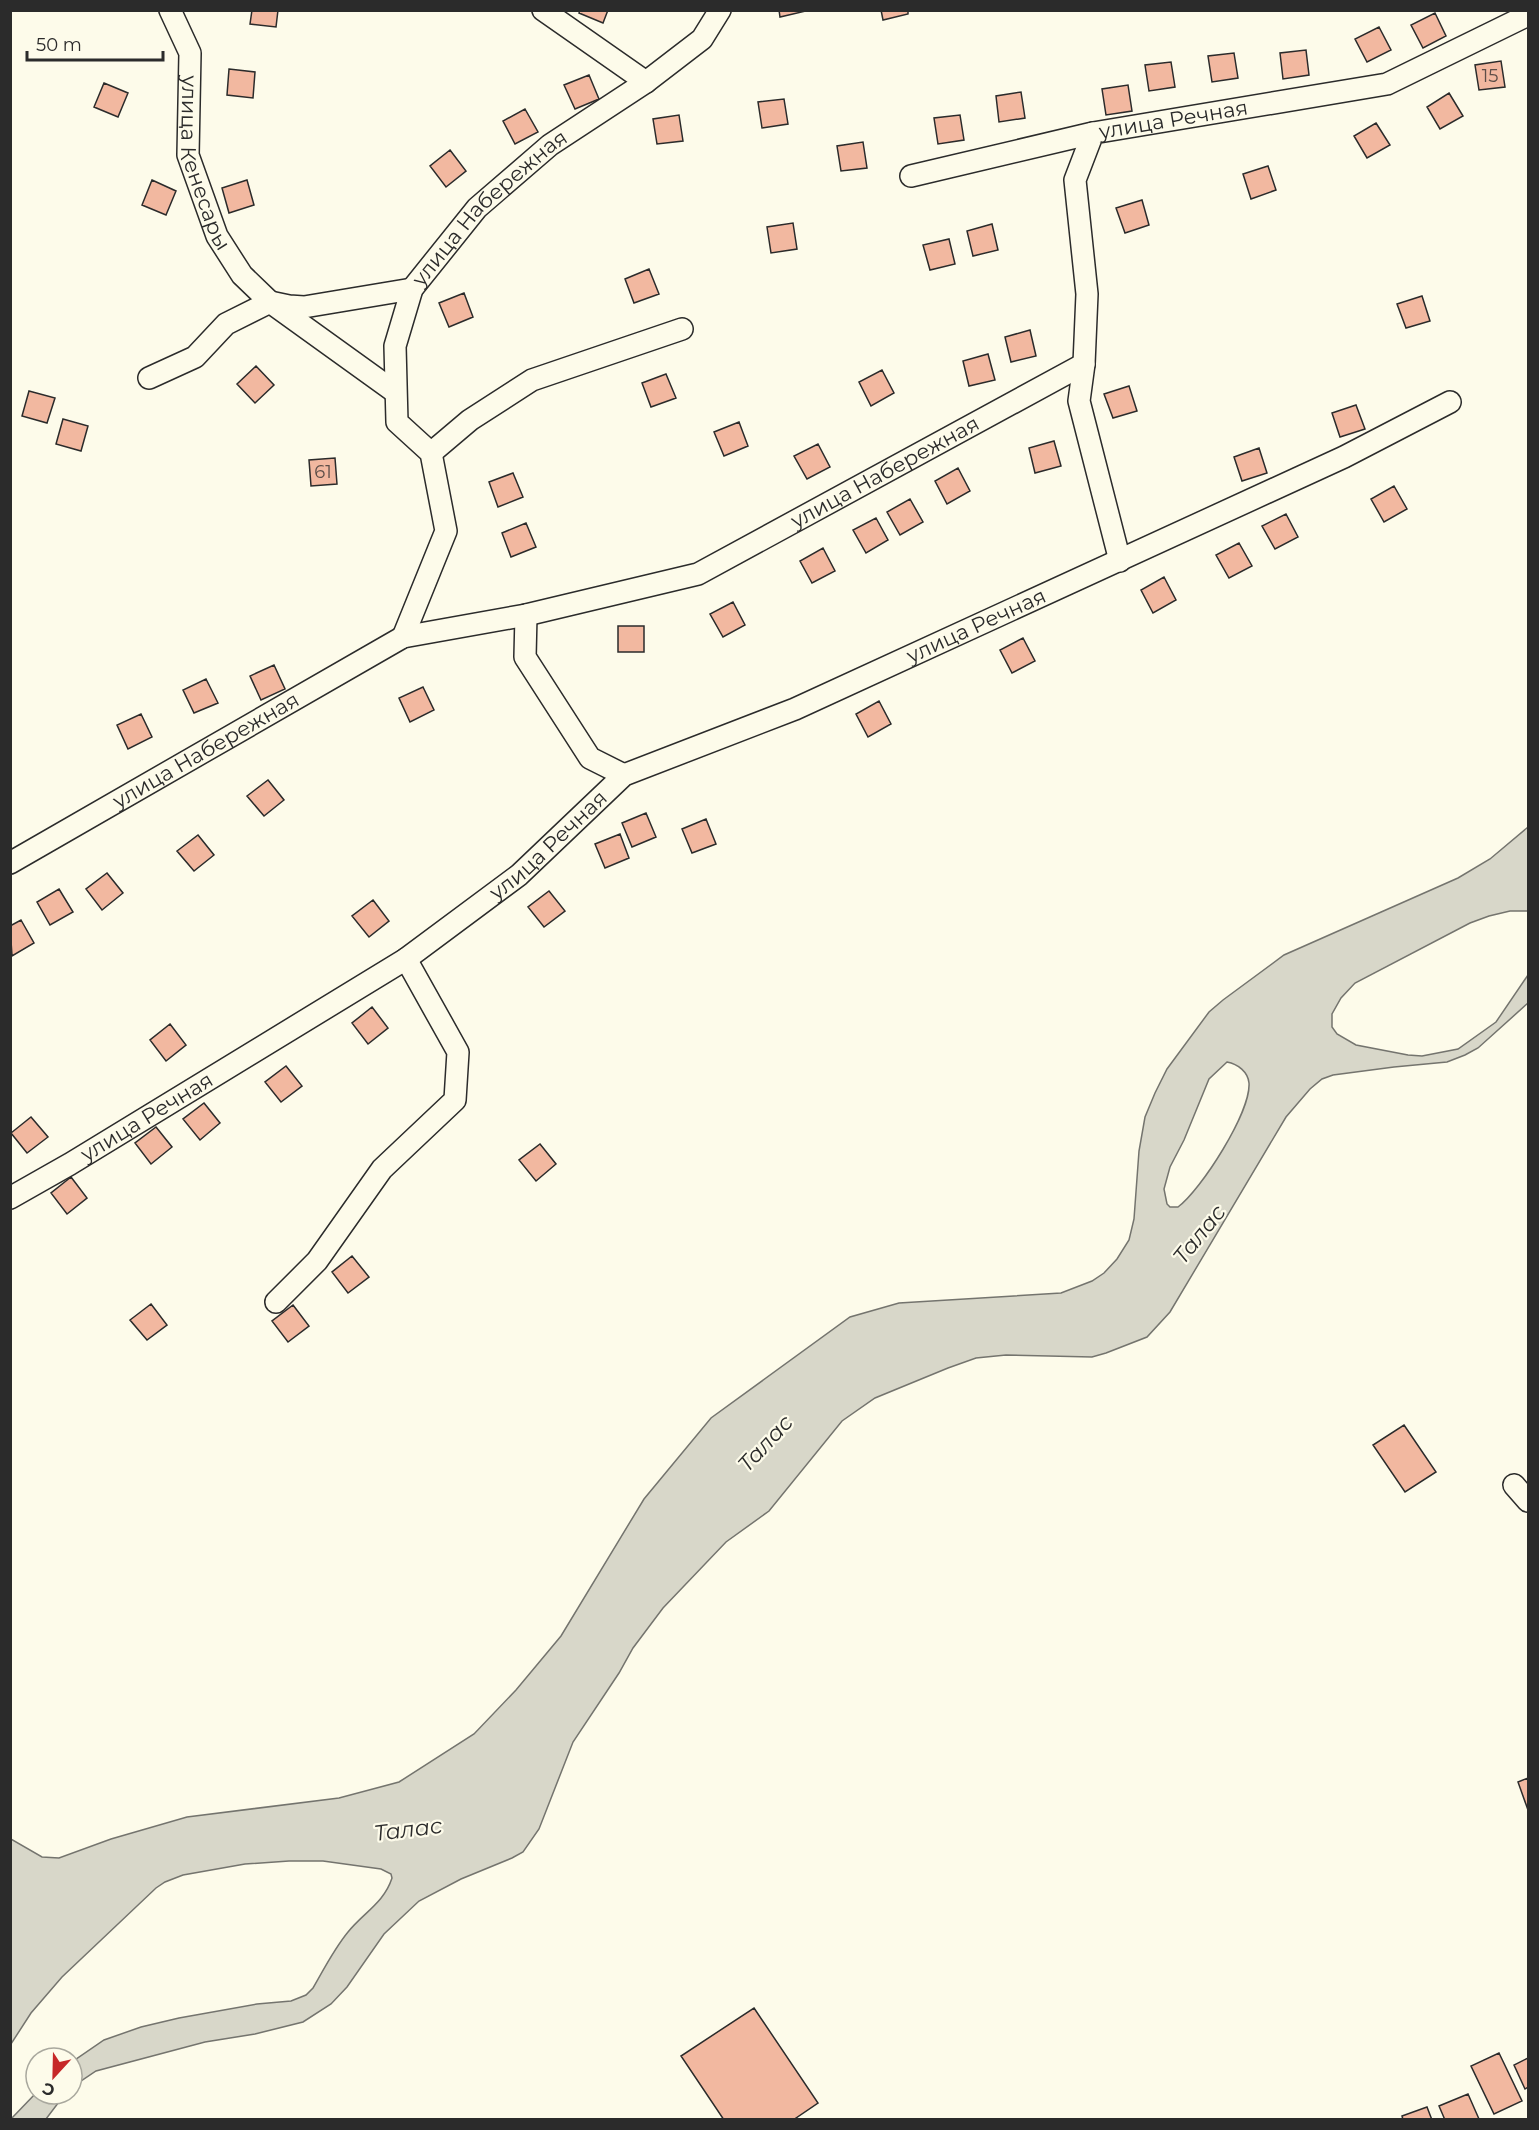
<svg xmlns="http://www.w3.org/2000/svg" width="1539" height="2130" font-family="Montserrat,sans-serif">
	<rect width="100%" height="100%" fill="#fdfbea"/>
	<path fill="#d8d7c9" stroke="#74746e" stroke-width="1.5" fill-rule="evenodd" d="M1528,827V911H1510L1489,916L1470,923L1355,983L1341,998L1332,1014V1027L1337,1034L1356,1045L1408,1055L1422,1056L1458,1049L1496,1022L1528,975V1003L1478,1048L1465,1055L1447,1062L1394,1067L1333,1075L1322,1079L1310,1089L1286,1117L1170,1312L1147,1337L1106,1353L1092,1357L1006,1355L976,1358L948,1368L875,1398L842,1421L769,1511L726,1542L663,1608L633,1648L619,1673L573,1742L539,1829L523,1852L512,1858L461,1879L419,1901L384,1934L347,1987L331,2004L303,2022L255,2034L205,2042L96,2071L72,2087V2062L104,2040L141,2027L179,2018L257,2004L291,2001L306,1995L313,1988C324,1969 334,1949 348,1932C363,1913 384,1903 392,1878L391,1874L381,1869L323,1861H289L245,1864L183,1875L165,1882L156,1888L62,1977L31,2013L11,2044V1839L42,1857L59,1858L111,1839L187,1817L339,1798L399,1782L474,1734L516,1690L561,1636L644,1499L711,1418L850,1317L899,1303L1061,1293L1092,1281L1104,1273L1117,1259L1129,1240L1134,1219L1139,1151L1145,1117L1155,1093L1167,1069L1209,1012L1223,1000L1284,955L1458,878L1490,859ZM1227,1062C1238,1064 1248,1072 1249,1083C1251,1112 1201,1190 1178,1207H1170L1167,1204L1164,1189L1170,1167L1184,1140L1209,1079Z
		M36,2093L65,2094L46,2119H11Z"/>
	<path fill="#f2b8a0" stroke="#2b2b2b" stroke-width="1.5" d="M252,10H278L276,27L250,24Z
		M580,10H608L603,23L579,13Z
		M779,10H806V11L780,17Z
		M881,10H908V14L883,20Z
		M1435,13L1446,36L1423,48L1411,25Z
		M1379,27L1391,50L1367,62L1355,39Z
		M1306,50L1309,75L1283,79L1280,53Z
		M1234,53L1238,78L1212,82L1208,56Z
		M1501,61L1505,87L1479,90L1475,65Z
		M1171,62L1175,87L1149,91L1145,65Z
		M229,69L255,72L253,98L227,95Z
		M589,75L599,99L575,109L564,85Z
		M104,83L128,93L118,117L94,107Z
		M1128,85L1132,111L1106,115L1102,89Z
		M1021,92L1025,118L999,122L996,96Z
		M1449,93L1463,116L1440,129L1427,107Z
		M784,99L788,124L762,128L758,102Z
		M525,109L538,132L515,144L503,121Z
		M679,115L683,141L657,144L653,119Z
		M960,115L964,140L938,144L934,118Z
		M1376,123L1390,145L1367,158L1354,136Z
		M863,142L867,168L841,171L837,146Z
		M450,150L466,171L446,187L430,166Z
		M1268,166L1276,190L1251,199L1243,174Z
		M152,180L176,191L166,215L142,205Z
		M247,180L254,205L229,213L222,188Z
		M1142,200L1149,225L1125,233L1116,208Z
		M793,223L797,249L771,253L767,227Z
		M992,224L998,250L973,256L967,231Z
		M949,239L955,264L930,270L923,245Z
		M649,269L659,294L634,303L625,279Z
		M464,293L473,317L449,327L439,303Z
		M1422,296L1430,321L1406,328L1397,304Z
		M1030,330L1036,356L1011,362L1005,337Z
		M988,354L995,380L969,386L963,361Z
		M256,366L274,385L255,403L237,384Z
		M882,370L894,393L871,406L859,382Z
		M666,374L676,398L651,407L642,383Z
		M1129,386L1137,411L1113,418L1104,394Z
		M29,391L55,398L47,423L22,416Z
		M1356,405L1365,429L1340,437L1332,413Z
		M63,419L88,426L81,451L56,444Z
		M739,422L748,446L724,456L714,432Z
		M1054,441L1061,466L1035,473L1029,448Z
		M818,444L830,467L807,479L794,456Z
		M1259,448L1267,473L1242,481L1234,457Z
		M335,458L337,484L311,486L309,460Z
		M958,468L970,491L947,504L935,481Z
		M513,473L523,497L498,507L489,482Z
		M1394,486L1407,509L1384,522L1371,499Z
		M910,499L923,522L900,535L887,512Z
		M1286,514L1298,537L1275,549L1262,526Z
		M876,518L888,540L866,553L853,530Z
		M526,523L536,547L511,557L502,533Z
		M1239,543L1252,566L1229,578L1216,555Z
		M823,548L835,571L812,583L800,561Z
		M1164,577L1176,600L1153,613L1141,590Z
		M733,602L745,625L723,637L710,614Z
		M618,626H644V652H618Z
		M1023,638L1035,661L1012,673L1000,650Z
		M274,665L285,689L261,700L250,676Z
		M206,679L218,703L194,713L183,690Z
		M423,687L434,710L410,722L399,698Z
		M879,701L891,724L868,737L856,714Z
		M141,714L152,737L128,749L117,725Z
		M268,780L284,800L264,816L247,796Z
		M646,813L656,837L632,847L622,823Z
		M706,819L716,844L692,853L682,829Z
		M620,834L629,858L605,868L595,844Z
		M198,835L214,855L194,871L177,851Z
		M107,873L123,893L102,910L86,889Z
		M59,889L73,912L50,925L37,902Z
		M549,891L565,911L544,927L528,907Z
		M373,900L389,921L369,937L352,916Z
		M21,920L34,943L12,956L10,926Z
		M372,1007L388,1028L368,1044L352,1023Z
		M170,1024L186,1045L166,1061L150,1040Z
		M286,1066L302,1086L281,1102L265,1082Z
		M204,1103L220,1123L200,1140L183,1119Z
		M31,1117L48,1137L27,1153L11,1133Z
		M156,1127L172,1147L151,1164L135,1143Z
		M540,1144L556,1164L536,1181L519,1160Z
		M71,1177L87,1198L67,1214L51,1193Z
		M352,1256L369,1277L348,1293L332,1272Z
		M151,1304L167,1325L147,1340L130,1320Z
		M293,1305L309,1326L288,1342L272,1321Z
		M1404,1425L1436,1472L1405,1492L1373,1445Z
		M1528,1778V1810L1518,1782Z
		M754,2008L818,2103L793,2120H724L681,2056Z
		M1499,2053L1522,2101L1494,2114L1471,2066Z
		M1528,2058V2087L1525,2089L1514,2065Z
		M1468,2094L1479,2119L1445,2120L1439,2106Z
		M1427,2107L1432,2120H1403L1402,2116Z"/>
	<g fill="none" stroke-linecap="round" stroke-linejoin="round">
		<defs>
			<g id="minor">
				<path id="s1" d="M170,10L190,53L188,155L217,236L242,275L270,302L395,392"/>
				<path d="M543,10L646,82"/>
				<path d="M911,176L1093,133"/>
				<path d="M149,378L195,357L226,324L270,302L289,306L304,307L412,289"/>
				<path d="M431,453L470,420L532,380L682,329"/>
				<path id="s2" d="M1120,561L1079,401L1084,364L1087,294L1075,180L1093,133L1387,84L1528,15"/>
				<path d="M526,615L525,657L590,758L624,775"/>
				<path id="s3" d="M403,637L446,531L431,453L397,422L395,346L412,289L477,208L550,145L646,82L702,39L720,10"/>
				<path id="s4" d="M10,863L403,637L526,615L698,574L1084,364"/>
				<path id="s5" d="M10,1198L70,1164L406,959L519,875L624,775L795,709L1344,457L1450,402"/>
				<path d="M276,1302L317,1261L382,1169L455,1100L458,1052L406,959"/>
				<path d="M1514,1485L1528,1501"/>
			</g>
		</defs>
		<use href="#minor" stroke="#2b2b2b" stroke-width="24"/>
		<use href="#minor" stroke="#fdfbea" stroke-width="21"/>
	</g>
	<g text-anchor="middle" stroke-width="4.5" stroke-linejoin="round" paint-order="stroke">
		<g font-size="18" fill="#5d4e48">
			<text x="1490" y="82">15</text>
			<text x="323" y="478">61</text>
		</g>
		<g font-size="21" fill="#2b2b2b" stroke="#fdfbea">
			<text dy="7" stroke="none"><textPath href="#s2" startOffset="519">улица Речная</textPath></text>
			<text dy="7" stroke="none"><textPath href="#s1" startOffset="160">улица Кенесары</textPath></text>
			<text dy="7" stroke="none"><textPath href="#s3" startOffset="488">улица Набережная</textPath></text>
			<text dy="7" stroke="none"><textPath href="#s4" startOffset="968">улица Набережная</textPath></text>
			<text dy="7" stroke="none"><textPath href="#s5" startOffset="1131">улица Речная</textPath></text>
			<text dy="7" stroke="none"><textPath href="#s4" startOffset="226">улица Набережная</textPath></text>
			<text dy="7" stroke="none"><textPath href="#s5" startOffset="645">улица Речная</textPath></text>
			<text dy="7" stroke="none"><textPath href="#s5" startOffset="159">улица Речная</textPath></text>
		</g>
		<g font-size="22" font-style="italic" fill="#2b2b2b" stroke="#fdfbea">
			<text transform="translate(1199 1234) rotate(-51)" y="8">Талас</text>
			<text transform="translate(765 1443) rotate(-47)" y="8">Талас</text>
			<text transform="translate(408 1829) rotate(-7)" y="8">Талас</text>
		</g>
	</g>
	<rect width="1539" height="2130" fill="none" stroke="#2b2b2b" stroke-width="24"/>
	<g transform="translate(54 2076) rotate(202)"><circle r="28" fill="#fdfbea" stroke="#a9a89e" stroke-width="1.5"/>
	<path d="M0-4.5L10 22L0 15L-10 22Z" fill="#c62828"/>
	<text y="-9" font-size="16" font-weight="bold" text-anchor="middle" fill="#2b2b2b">С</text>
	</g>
	<path d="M27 51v9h136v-9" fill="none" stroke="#2b2b2b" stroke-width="3"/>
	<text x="36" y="51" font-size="18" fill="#2b2b2b" stroke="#fdfbea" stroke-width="4.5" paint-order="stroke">50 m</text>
</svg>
